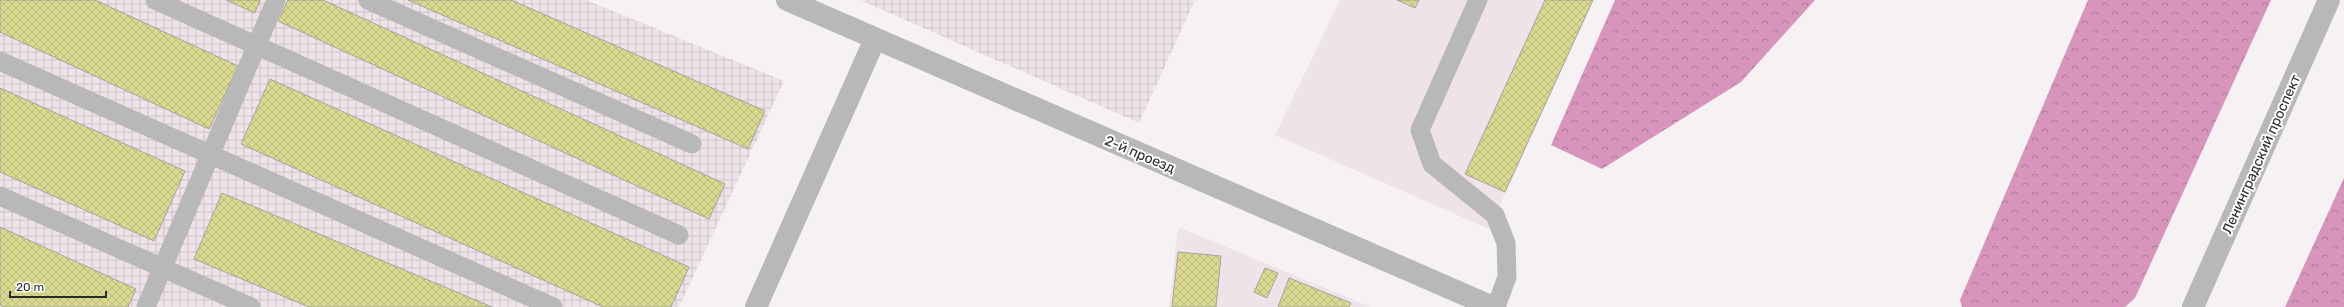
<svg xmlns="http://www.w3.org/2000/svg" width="2344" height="307" font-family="Rubik,sans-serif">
	<defs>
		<pattern id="industrial-grid" width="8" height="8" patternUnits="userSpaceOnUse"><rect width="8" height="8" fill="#eee3e9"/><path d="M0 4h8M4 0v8" fill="none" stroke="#ccc3c8"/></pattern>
		<pattern id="forest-crowns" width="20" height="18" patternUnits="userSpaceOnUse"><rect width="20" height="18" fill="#d895bc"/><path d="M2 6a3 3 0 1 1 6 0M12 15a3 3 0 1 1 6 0" fill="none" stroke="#af7a99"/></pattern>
		<pattern id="building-cross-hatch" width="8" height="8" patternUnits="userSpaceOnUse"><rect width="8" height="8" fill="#dad990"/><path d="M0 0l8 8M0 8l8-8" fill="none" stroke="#bbba7c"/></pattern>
	</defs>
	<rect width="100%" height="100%" fill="#f6f2f4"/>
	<path fill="#eee3e9" d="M1340,0H1593L1489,229L1275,135Z
		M1178,227L1371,307H1169Z"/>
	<path fill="url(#industrial-grid)" d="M0,0H586L784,81L679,307H0Z
		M860,0H1195L1139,123Z"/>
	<path fill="url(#forest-crowns)" d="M1615,0H1815L1741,82L1602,169L1551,145Z
		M2088,0H2271L2135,298L2125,307H1962L1960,300Z
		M2344,178V307H2285Z"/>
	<path fill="url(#building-cross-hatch)" stroke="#a3a39f" d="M0,0H95L238,66L209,129L0,32Z
		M226,0H260L255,13Z
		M288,0H323L725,184L709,219L278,21Z
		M408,0H511L765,111L748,149Z
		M1397,0H1419L1415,8Z
		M1545,0H1593L1505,192L1465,174Z
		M270,79L689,267L671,307H603L241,144Z
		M0,88L185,171L154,241L0,172Z
		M222,193L492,307H309L194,259Z
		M0,227L136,289L128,307H4L0,305Z
		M1178,252L1221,256L1216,307H1172Z
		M1265,268L1278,273L1267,298L1254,292Z
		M1289,278L1351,303L1349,307H1278Z"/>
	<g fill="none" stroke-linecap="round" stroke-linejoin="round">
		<path stroke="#b9b8b8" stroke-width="19" d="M155,0L679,235
			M368,0L692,144
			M1478,0L1420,130L1432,164L1495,215L1506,243L1507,277L1496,307
			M0,61L553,307
			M0,196L251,307
			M146,307L276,0"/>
		<path stroke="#b9b8b8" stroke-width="22" d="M787,0L1493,307
			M756,307L875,39"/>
		<path stroke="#b9b8b8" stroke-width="22" d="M2193,307L2329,0"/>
	</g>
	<g text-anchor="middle" stroke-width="4" stroke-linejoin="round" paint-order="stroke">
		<g font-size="14" fill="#2c2b2c" stroke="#fff">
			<text transform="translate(1140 154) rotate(23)" y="5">2-й проезд</text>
			<text transform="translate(2261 154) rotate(-66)" y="5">Ленинградский проспект</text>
		</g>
	</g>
	<path d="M10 291v6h96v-6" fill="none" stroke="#2c2b2c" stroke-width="2"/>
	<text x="16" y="291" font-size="12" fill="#2c2b2c" stroke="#ffffff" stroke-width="3" paint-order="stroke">20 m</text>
</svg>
